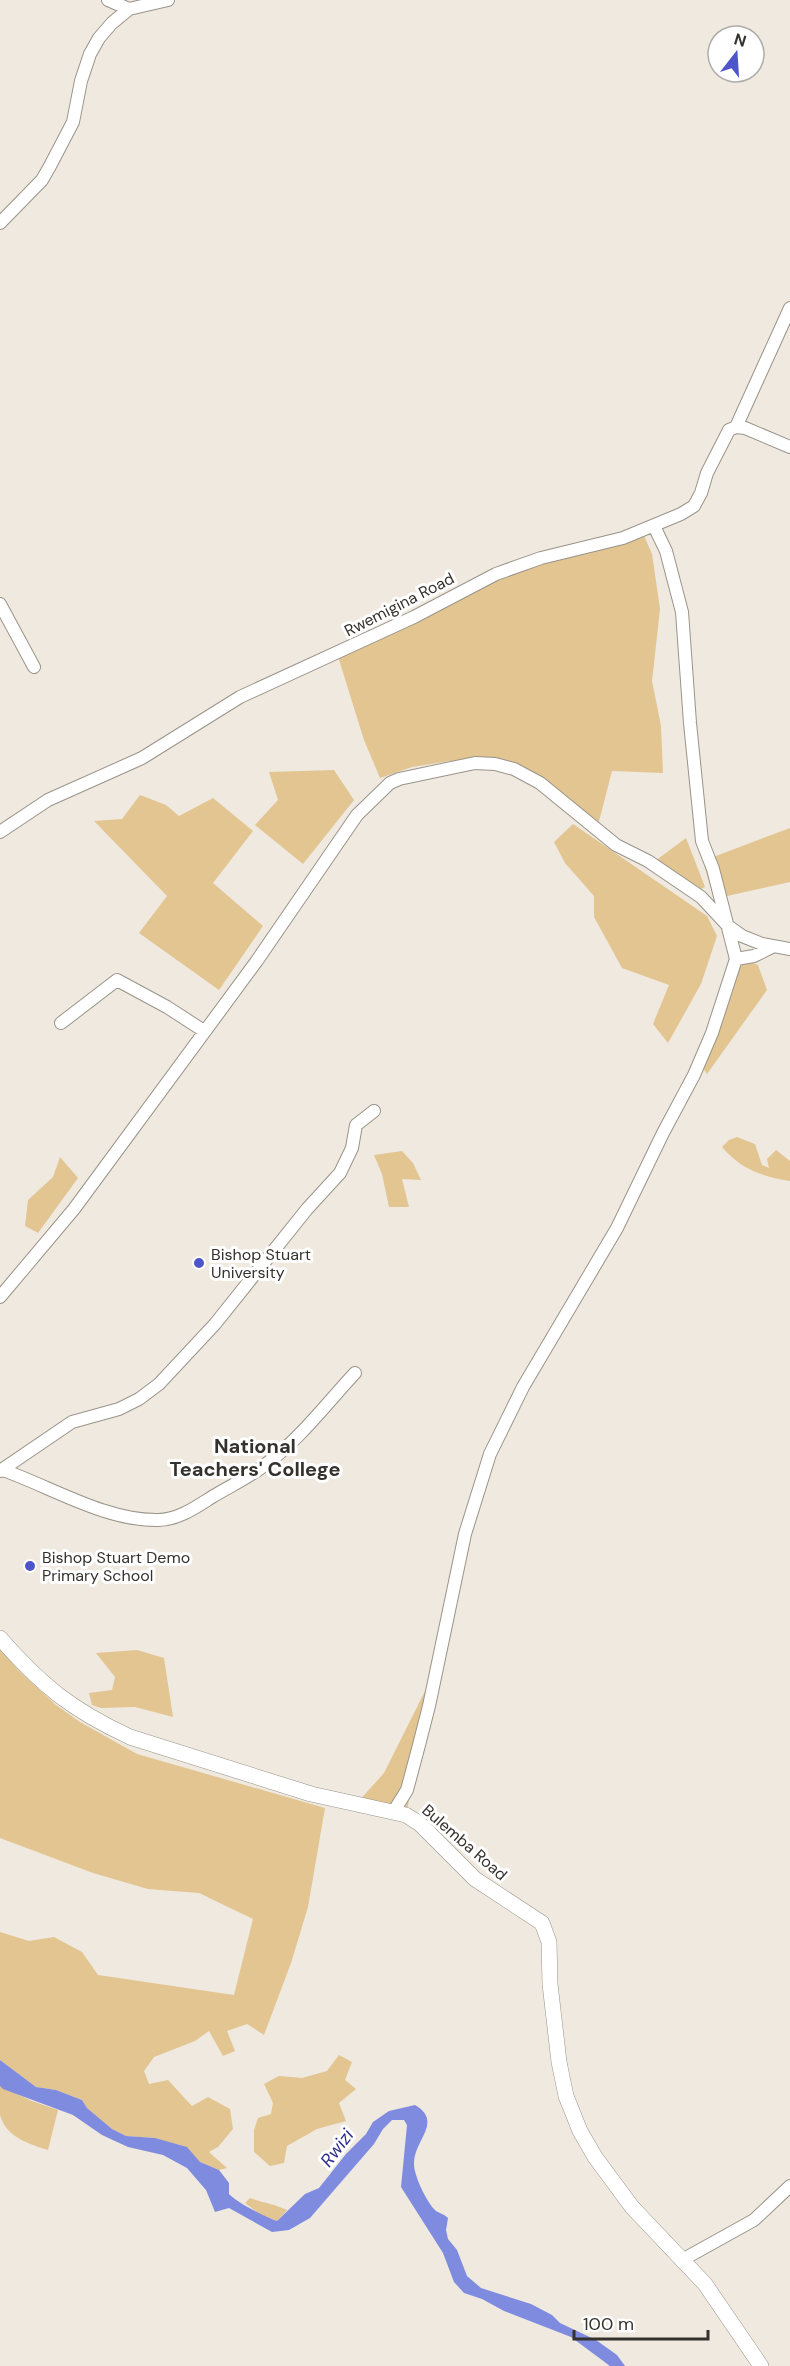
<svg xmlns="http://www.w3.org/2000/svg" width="790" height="2366" font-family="'DM Sans',sans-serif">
	<rect width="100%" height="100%" fill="#efe9df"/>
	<path fill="#e2c591" d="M642,531L652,554L660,609L652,681L661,726L663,773L612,771L596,833L538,784L484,761H450L412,767L380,778L364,740L336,650L442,600L489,571Z
		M334,770L354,800L303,864L255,825L278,800L269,772Z
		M140,795L166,805L179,816L213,798L253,831L213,883L263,926L219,990L139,933L167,896L94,821L122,819Z
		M573,824L707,916L717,936L701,984L668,1043L653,1024L669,985L622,968L594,917V896L565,863L554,842Z
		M790,828V882L714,899L703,861Z
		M686,838L705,887L697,891L651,864Z
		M743,959L758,965L767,990L707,1074L699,1062L730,963Z
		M737,1137L755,1144L762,1165L769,1168L767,1159L776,1150L790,1161V1181C761,1176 742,1170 722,1147L729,1140Z
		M402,1151L413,1163L421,1180L402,1179L409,1207H389L382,1174L374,1155Z
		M60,1157L78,1178L38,1233L25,1226L28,1200L53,1177Z
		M0,1648L18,1670L56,1705L80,1722L137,1754L325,1808L308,1907L291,1963L264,2035L247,2024L227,2031L235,2051L223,2056L209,2031L195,2041L154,2057L144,2071L149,2084L168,2080L192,2106L208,2097L230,2109L233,2129L218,2147L209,2152L227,2168L219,2170L200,2162L181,2145L167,2143L155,2138L126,2136L112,2129L87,2108L82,2100L56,2090L36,2087L0,2060V1932L29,1941L54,1937L82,1952L98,1975L234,1995L253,1919L199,1893L148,1889L93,1873L0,1838Z
		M137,1650L164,1658L173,1717L135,1707L101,1708L92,1705L89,1693L112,1690L115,1677L96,1653Z
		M428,1685L407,1812L357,1803L384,1773Z
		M339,2055L352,2062L345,2080L356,2089L339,2103L346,2121L317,2129L287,2146L284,2163L270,2166L254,2152V2130L258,2118L271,2114L273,2103L264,2084L279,2076L302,2078L327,2071Z
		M0,2086L32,2101L58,2110L48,2150C29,2144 6,2137 0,2115C0,2106 0,2094 0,2086Z
		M250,2198C263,2203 275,2204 287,2210L277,2221L261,2215L245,2203Z"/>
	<path fill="#7e8bdf" d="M0,2060L36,2087L56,2090L82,2100L87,2108L112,2129L126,2136L155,2138L187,2147L200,2162L219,2170L229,2183V2194C236,2202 267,2218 277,2221L305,2194L319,2188L346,2154L366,2134L373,2122L389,2111L415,2105C444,2122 413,2141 414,2164C414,2176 427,2203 436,2211C441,2214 444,2214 448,2218L446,2230L448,2239L457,2250L467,2276L481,2288L531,2304L552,2315L560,2323L596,2340L617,2355L625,2366H610L571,2337L504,2311L482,2299L464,2293L454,2282L443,2253L401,2187L407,2125L404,2120H392L383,2129L374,2144L310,2218L289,2230L272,2232L229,2208L215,2212L206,2190L187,2168L163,2155L128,2147L102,2135L73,2115L3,2089L0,2086Z"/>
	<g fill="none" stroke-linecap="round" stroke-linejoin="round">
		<defs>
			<path id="minor" d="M108,0L129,9L168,0
				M0,223L42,180L50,166L73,122L81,81L90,54L99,38L112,23L129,9
				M736,427L790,308
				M0,604L34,667
				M0,832L48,800L142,758L240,697L414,617L496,574L541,558L623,538L681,514L694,506L701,493L707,473L729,430L736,427L745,428L790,447
				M736,959L754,956L772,947
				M61,1023L117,980L167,1007L204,1031
				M0,1297L74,1209L256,962L357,815L390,783L399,779L475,763L495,764L514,769L540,783L616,845L648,861L701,897L728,926L742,936L762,944L790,949
				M3,1470C51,1487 106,1521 158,1520C178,1520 196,1507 212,1497C230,1486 250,1477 266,1464C300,1439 327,1403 355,1373
				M0,1471L72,1422L119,1409L139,1399L159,1384L215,1324L307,1209L340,1173L352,1148L356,1125L374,1111
				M394,1811L407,1790L419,1745L429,1706L465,1534L490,1454L523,1387L617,1228L663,1133L694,1075L712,1033L736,959L713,869L702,841L690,723L682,612L666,551L654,526
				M682,2260L754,2220L790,2186"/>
			<path id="major" d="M0,1638C42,1686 72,1710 130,1737L311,1794L406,1815L420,1824L475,1879L542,1923L549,1942L550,1984L559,2062L566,2096L580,2131L595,2157L632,2207L705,2284L761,2366"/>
		</defs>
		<use href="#minor" stroke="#99948a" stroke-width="14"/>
		<use href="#major" stroke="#99948a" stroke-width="16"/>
		<use href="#minor" stroke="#fff" stroke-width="12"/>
		<use href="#major" stroke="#fff" stroke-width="15"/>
	</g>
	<g fill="#4e55cb" stroke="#fff" stroke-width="2">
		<circle cx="199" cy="1263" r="6"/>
		<circle cx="30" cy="1566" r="6"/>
	</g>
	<g text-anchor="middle" stroke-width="6" stroke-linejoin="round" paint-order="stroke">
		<g font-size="16" fill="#35322e" stroke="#fff">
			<text transform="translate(399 604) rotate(-27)" y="6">Rwemigina Road</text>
			<text transform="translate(465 1842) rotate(41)" y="6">Bulemba Road</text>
		</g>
		<g font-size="16" fill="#35322e" stroke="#fff" text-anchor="start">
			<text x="211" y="1260">Bishop Stuart<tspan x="211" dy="18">University</tspan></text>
			<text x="42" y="1563">Bishop Stuart Demo<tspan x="42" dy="18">Primary School</tspan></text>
		</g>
		<g font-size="18" font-style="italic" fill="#2d2c8d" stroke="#fff">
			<text transform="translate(337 2148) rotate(-53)" y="6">Rwizi</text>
		</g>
		<g font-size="20" font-weight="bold" fill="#35322e" stroke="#fff">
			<text x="255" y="1453">National<tspan x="255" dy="23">Teachers' College</tspan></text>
		</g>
	</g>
	<g transform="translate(736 54) rotate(17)"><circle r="28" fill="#ffffff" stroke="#aeadab" stroke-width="1.5"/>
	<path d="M0-4.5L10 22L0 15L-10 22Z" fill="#4e55cb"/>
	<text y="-9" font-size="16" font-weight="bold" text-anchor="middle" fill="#35322e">N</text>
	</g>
	<path d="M574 2330v9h134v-9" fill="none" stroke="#35322e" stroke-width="3"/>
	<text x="583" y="2330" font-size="18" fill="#35322e" stroke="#ffffff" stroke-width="4.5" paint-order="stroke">100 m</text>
</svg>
